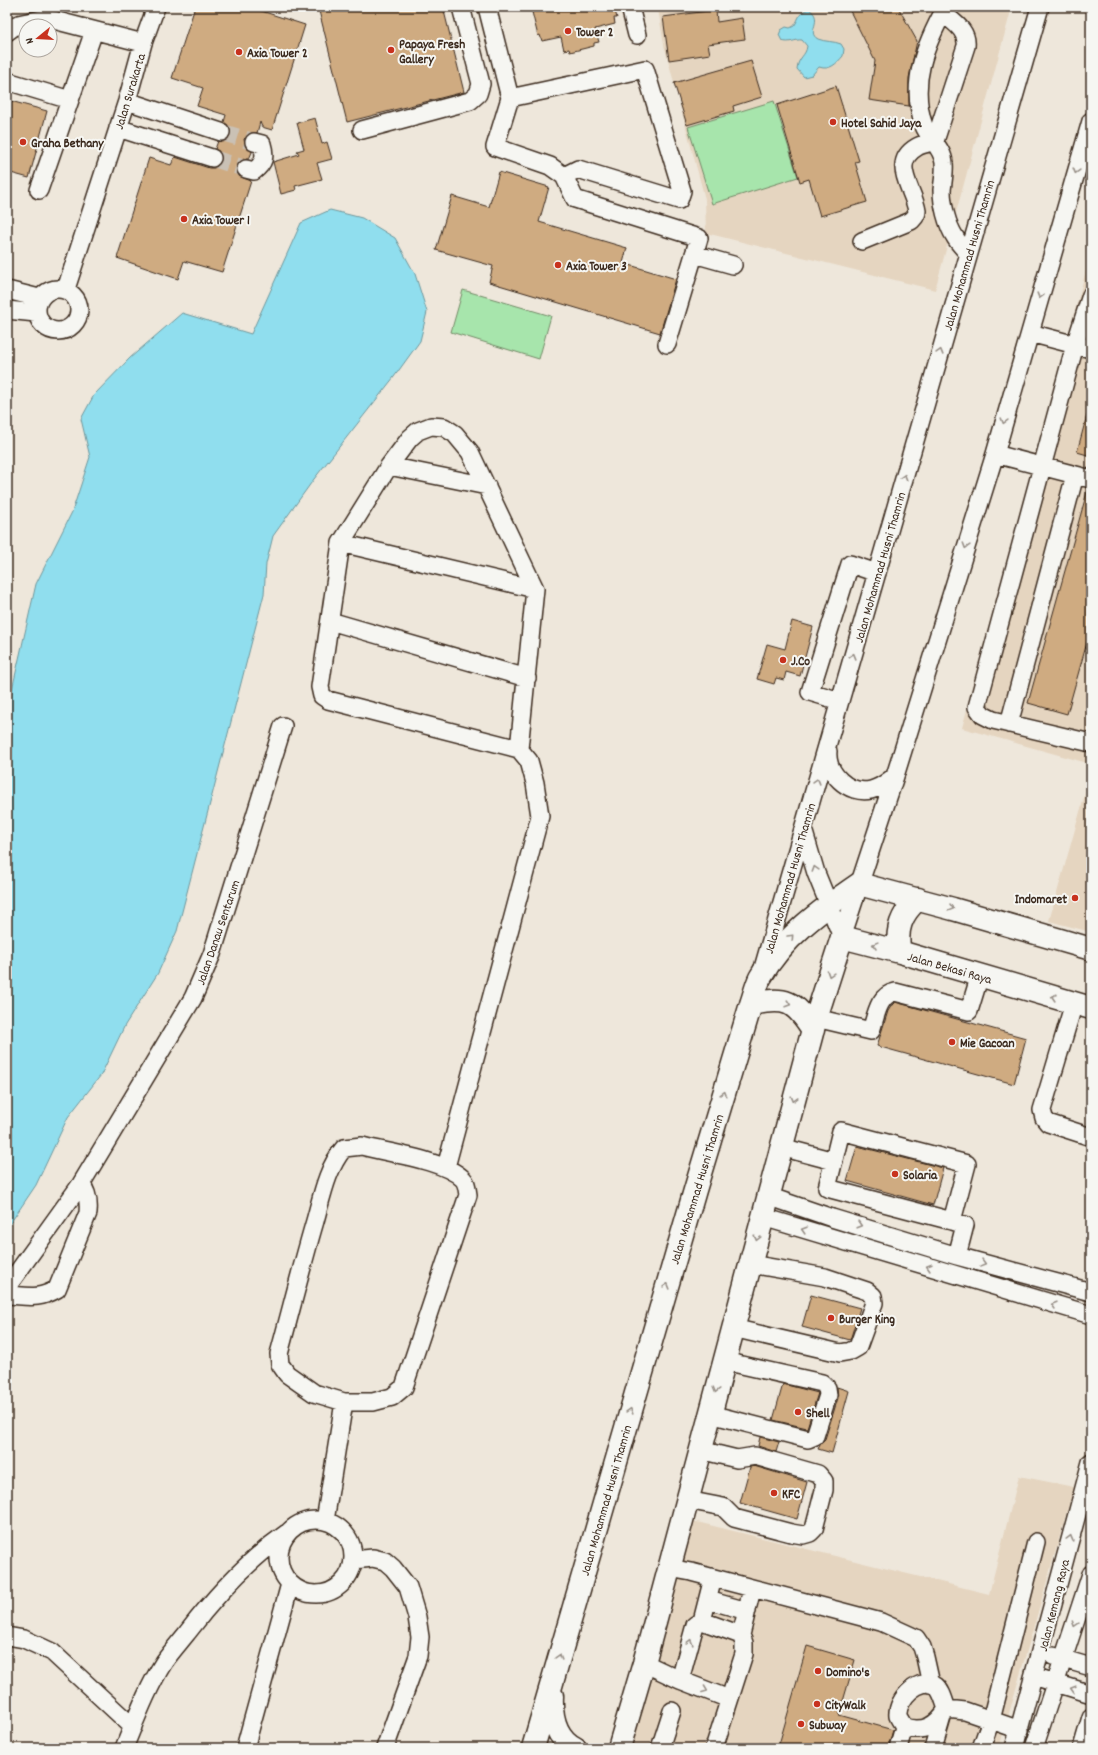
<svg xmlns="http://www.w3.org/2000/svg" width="1098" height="1755" font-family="Dekko,sans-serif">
	<rect width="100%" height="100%" fill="#eee7db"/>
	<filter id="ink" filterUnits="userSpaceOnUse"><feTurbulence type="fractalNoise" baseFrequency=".025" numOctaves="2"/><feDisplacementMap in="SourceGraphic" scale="8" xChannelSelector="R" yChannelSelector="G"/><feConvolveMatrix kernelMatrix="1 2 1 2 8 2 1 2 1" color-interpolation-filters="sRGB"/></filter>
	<g filter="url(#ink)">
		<path fill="#e5d5c0" d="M666,7H1012L935,290L706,233L705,199L664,45L658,9Z
			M1091,252V764L962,728Z
			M1091,773V932L1049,921Z
			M1019,1476L1074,1487L999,1748H627L693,1521L989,1594Z"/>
		<path fill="#a7e5ac" stroke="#718865" d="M774,101L798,177L712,204L688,127Z
			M463,290L551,316L539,359L451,332Z"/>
		<path fill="#90deee" stroke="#6e969b" d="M809,9C825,20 805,32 818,39C825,42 834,41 841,44L844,49L843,56C837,63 830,71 819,67L812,75L804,77L797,69C798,57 806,56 807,46L802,40C795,39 790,44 782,41L779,35L781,30L786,27L790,28L794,26C800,18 798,12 809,9Z
			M330,210L362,218L395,238L415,274L427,312L420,341L394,377L314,479L273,536L266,564L264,594L177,931L158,973L125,1025L101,1075L68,1117L36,1185L7,1228V712L36,584L72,512L90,457L81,419L94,395L130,358L182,313L251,334L301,223Z"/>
		<path fill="#cfab81" stroke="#3b2a1e" d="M195,7H249L305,25L272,130L262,127L260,122L257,133H251L244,139L245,145L252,152L249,159H244L239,162L236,171L239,176L251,181L222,272L184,261L178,279L117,258L149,158L171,165L175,157L209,168H214L219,165L222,161L220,152L215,149L218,141L223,142L227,140L231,135L229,126L224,122L226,115L197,106L203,88L172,78Z
			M318,7H443L464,92L347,122Z
			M534,7H614L617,18H614L615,24L595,29L599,42L594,43V46L570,52L569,49L564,50L561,37L542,41L540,35L538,36L532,12L535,11Z
			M848,7H898L917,41L909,78V106L869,100L875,61Z
			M716,10L717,22L742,18L745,39L708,44L710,54L669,60L663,17Z
			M751,61L762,97L733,106L734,111L687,125L674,83Z
			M836,86L859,161L855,162L867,202L820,216L809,179L800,182L777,105Z
			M7,100L47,111L29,178L7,172Z
			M315,118L322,144L327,142L332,159L317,163L322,179L295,186L296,190L281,194L273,162L299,154L297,151L304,149L297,123Z
			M499,172L549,187L539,222L627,248L623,263L676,279L660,333L489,282L493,266L436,250L452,196L489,207Z
			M1087,415H1091V456L1077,452Z
			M1087,492L1091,493V628L1067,714L1028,703Z
			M792,621L813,627L800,676L786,672L784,680L776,678L774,684L757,679L767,644L785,649Z
			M895,1002L1026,1038L1014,1084L877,1046L888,1011L892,1005Z
			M857,1146L943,1168L933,1205L847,1181Z
			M811,1295L860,1308L850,1340L802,1327Z
			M783,1384L818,1393L807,1428L773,1420Z
			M837,1387L849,1391L832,1453L818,1449L820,1445L825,1439L838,1398Z
			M760,1437L779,1442L776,1452L758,1446Z
			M754,1466L807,1482L797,1519L740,1503L750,1467Z
			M807,1646L855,1660L839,1715L893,1730L888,1748H778Z"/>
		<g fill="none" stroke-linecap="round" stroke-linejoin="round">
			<path stroke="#cac1b5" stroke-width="17" stroke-dasharray="17 8" stroke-linecap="butt" d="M221,132L254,142
				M212,158L246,169"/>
			<defs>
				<path id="minor" d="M487,7L510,98
					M630,7L637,35
					M946,7C925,45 909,83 924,126C929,139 943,148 944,163C945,171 943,181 942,190C942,204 947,225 955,237C958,243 964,248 968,254
					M7,32L18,24L46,18L143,43
					M7,81L70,100L39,190
					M70,100L94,31
					M127,101L221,132
					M118,128L212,158
					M362,130L470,101L478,94L481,84L461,7
					M246,169L254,171C264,163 266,157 262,144L254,142
					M564,176L578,169L679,200L682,191L645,69L510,98L495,147L550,166L564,176L575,199L699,238L667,344
					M862,241L911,221C914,218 917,216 917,211C914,189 889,163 917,147C922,144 929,143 935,141L966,46C968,30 953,22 943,13
					M694,254L733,265
					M37 310a21 21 0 1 1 42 0a21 21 0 1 1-42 0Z
					M66,289L127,101L143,43L156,7
					M7,290L39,298
					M1091,295L1075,345L977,707L983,715L993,720L1091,743
					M7,310L36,313
					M1030,333L1091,349
					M995,454L1091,479
					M389,466L487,486
					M341,543L535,589
					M330,621L527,678
					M840,701L810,692L850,564L877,573
					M1009,724L1075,475
					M828,751C826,773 848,795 871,790C881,788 887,782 895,776
					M803,829L816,873L842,937
					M842,937L895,776L995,454L1091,121
					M763,968L1040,7
					M1074,1003L1042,1110L1044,1118L1048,1123L1091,1137
					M816,1018L871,1031C876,1016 878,995 895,992L969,1011L980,975
					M841,1131L967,1164L952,1221L827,1188Z
					M362,1146C388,1153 443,1160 462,1178C467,1182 467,1189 468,1195L404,1387L392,1397L373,1402H344L314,1393L287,1374L280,1364L279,1354C291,1310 302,1265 315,1221C322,1196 327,1168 344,1148Z
					M781,1147L834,1161
					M446,1167L540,816L535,783L529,761L519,749L328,700L322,696L320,687L341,543L389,466L410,438L418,431L431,426L444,427L455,434L470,452L535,589L519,749
					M768,1196L832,1218L957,1256L1091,1292
					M763,1217L1091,1315
					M952,1221L965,1225L957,1256
					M7,1287L81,1184L193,998L212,954L283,726
					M7,1295C28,1296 38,1300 57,1289L88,1213C89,1202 88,1192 81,1184
					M733,1328L840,1353L851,1351L858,1347L874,1303L873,1296L867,1291L825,1277L750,1264
					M710,1414L808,1439L815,1436L828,1395L827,1388L822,1383L724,1361
					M687,1500L723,1507L734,1518L791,1533L803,1535L810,1533L814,1529L824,1490V1481L818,1474L755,1456L737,1459L700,1450
					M279 1557a37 37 0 1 1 74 0a37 37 0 1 1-74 0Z
					M325,1521L344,1402
					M353,1560L373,1558L385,1561L393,1568L408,1587L417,1617L420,1637L418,1656L385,1748
					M669,1568L691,1572L881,1622L916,1638L922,1647L925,1657L931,1684
					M708,1600L747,1611
					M702,1621L713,1578
					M741,1635L752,1589
					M7,1636L24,1639L52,1652L133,1727
					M1053,1656L1091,1667
					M644,1663L680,1680L729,1699
					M1043,1679L1091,1694
					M680,1680L695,1625L702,1621L741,1635L744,1643V1654L714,1748
					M947,1709C944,1701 942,1691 936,1686C921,1675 896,1699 898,1716C899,1719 903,1724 904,1727C924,1733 936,1726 947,1709L965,1711L1020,1730
					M124,1748C136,1719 147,1689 164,1662C171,1652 179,1643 187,1633C216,1595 248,1560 287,1533
					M245,1748L290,1584
					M660,1748L672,1711
					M898,1748L904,1727
					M933,1748L942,1717
					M981,1748L991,1720L1036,1542
					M1014,1748L1091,1462
					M1034,1748L1091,1574
					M1082,1748L1091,1717"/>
				<path id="major" d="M900,952C895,930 901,914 918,899
					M751,1004C786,997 794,1000 813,1030
					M552,1696C551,1716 556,1738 575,1748
					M533,1748L695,1190L751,1004C754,996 756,986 760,978C783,937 821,910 859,884L953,909L1091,949
					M619,1748L644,1663L816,1018L842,937L900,952L1091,1008"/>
			</defs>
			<use href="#minor" stroke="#3b2a1e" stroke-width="20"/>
			<use href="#major" stroke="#3b2a1e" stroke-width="25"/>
			<use href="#minor" stroke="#f6f6f2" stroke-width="17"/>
			<use href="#major" stroke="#f6f6f2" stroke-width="22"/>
		</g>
		<defs><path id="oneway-chevron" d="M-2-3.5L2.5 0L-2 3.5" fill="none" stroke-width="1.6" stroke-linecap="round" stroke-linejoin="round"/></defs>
		<g stroke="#989088">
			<use href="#oneway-chevron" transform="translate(1076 171) rotate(106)"/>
			<use href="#oneway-chevron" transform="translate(1040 296) rotate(106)"/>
			<use href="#oneway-chevron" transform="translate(940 352) rotate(-74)"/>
			<use href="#oneway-chevron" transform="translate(1004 421) rotate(106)"/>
			<use href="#oneway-chevron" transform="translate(904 477) rotate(-74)"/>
			<use href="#oneway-chevron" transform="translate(966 546) rotate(107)"/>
			<use href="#oneway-chevron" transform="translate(853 656) rotate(-74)"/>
			<use href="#oneway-chevron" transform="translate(817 781) rotate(-74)"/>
			<use href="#oneway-chevron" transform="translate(815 869) rotate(-107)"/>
			<use href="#oneway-chevron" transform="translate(951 908) rotate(15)"/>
			<use href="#oneway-chevron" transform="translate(791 937) rotate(-47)"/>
			<use href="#oneway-chevron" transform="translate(875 945) rotate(-165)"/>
			<use href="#oneway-chevron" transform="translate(830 974) rotate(108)"/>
			<use href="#oneway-chevron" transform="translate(1054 997) rotate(-163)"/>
			<use href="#oneway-chevron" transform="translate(788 1004) rotate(18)"/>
			<use href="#oneway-chevron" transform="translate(724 1094) rotate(-73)"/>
			<use href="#oneway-chevron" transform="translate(794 1099) rotate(105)"/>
			<use href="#oneway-chevron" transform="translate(859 1225) rotate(16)"/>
			<use href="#oneway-chevron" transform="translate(804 1230) rotate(-163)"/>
			<use href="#oneway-chevron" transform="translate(757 1238) rotate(105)"/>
			<use href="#oneway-chevron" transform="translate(983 1263) rotate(15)"/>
			<use href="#oneway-chevron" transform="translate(929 1267) rotate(-163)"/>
			<use href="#oneway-chevron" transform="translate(667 1286) rotate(-74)"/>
			<use href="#oneway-chevron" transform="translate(1054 1305) rotate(-164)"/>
			<use href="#oneway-chevron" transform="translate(716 1390) rotate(105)"/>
			<use href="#oneway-chevron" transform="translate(630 1411) rotate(-74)"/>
			<use href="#oneway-chevron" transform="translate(1070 1538) rotate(-75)"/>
			<use href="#oneway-chevron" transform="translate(1075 1624) rotate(108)"/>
			<use href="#oneway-chevron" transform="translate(690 1642) rotate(-75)"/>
			<use href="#oneway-chevron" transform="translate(559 1657) rotate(-74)"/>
			<use href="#oneway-chevron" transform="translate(1073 1689) rotate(-164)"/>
			<use href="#oneway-chevron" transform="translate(705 1690) rotate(21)"/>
		</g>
	</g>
	<g fill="#c8321e" stroke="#f6f6f2" stroke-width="1.5">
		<circle cx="568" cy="31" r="4"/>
		<circle cx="391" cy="50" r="4"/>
		<circle cx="239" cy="52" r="4"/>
		<circle cx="833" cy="122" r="4"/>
		<circle cx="23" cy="142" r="4"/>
		<circle cx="184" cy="219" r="4"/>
		<circle cx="558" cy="265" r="4"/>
		<circle cx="783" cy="660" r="4"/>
		<circle cx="1075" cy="898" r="4"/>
		<circle cx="952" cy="1042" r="4"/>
		<circle cx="895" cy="1174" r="4"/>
		<circle cx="831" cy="1318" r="4"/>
		<circle cx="798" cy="1412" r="4"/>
		<circle cx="774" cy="1493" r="4"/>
		<circle cx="818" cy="1671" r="4"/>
		<circle cx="817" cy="1704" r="4"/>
		<circle cx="801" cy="1724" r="4"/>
	</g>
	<g text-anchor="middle" stroke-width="4" stroke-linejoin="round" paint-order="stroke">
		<g font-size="13" font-weight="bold" fill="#3b2a1e" stroke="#f6f6f2" text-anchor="start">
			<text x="576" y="36">Tower 2</text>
			<text x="399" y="48">Papaya Fresh<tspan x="399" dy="15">Gallery</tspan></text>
			<text x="247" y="57">Axia Tower 2</text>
			<text x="841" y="127">Hotel Sahid Jaya</text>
			<text x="31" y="147">Graha Bethany</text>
			<text x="192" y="224">Axia Tower 1</text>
			<text x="566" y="270">Axia Tower 3</text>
			<text x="791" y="665">J.Co</text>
			<text x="1067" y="903" text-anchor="end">Indomaret</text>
			<text x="960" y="1047">Mie Gacoan</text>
			<text x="903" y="1179">Solaria</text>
			<text x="839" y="1323">Burger King</text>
			<text x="806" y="1417">Shell</text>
			<text x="782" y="1498">KFC</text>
			<text x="826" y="1676">Domino's</text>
			<text x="825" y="1709">CityWalk</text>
			<text x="809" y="1729">Subway</text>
		</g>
		<g font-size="13" fill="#3b2a1e" stroke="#f6f6f2">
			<text transform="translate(129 91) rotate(-73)" y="5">Jalan Surakarta</text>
			<text transform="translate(968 255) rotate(-74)" y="5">Jalan Mohammad Husni Thamrin</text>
			<text transform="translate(879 567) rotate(-74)" y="5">Jalan Mohammad Husni Thamrin</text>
			<text transform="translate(789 878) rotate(-74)" y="5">Jalan Mohammad Husni Thamrin</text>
			<text transform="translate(217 932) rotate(-71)" y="5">Jalan Danau Sentarum</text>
			<text transform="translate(950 967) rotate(16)" y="5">Jalan Bekasi Raya</text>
			<text transform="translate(696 1189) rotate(-73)" y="5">Jalan Mohammad Husni Thamrin</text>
			<text transform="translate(605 1500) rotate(-74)" y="5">Jalan Mohammad Husni Thamrin</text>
			<text transform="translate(1053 1605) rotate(-76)" y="5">Jalan Kemang Raya</text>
		</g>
	</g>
	<rect width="1098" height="1755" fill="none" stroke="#f6f6f2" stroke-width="24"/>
	<rect x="12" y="12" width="1074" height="1731" fill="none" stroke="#3b2a1e" stroke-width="1.5" filter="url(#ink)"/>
	<g transform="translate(38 38) rotate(252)"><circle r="19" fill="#f6f6f2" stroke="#aba49d"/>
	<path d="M0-3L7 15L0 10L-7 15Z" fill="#c8321e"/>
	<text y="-6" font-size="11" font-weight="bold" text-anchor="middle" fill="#3b2a1e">N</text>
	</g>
</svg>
